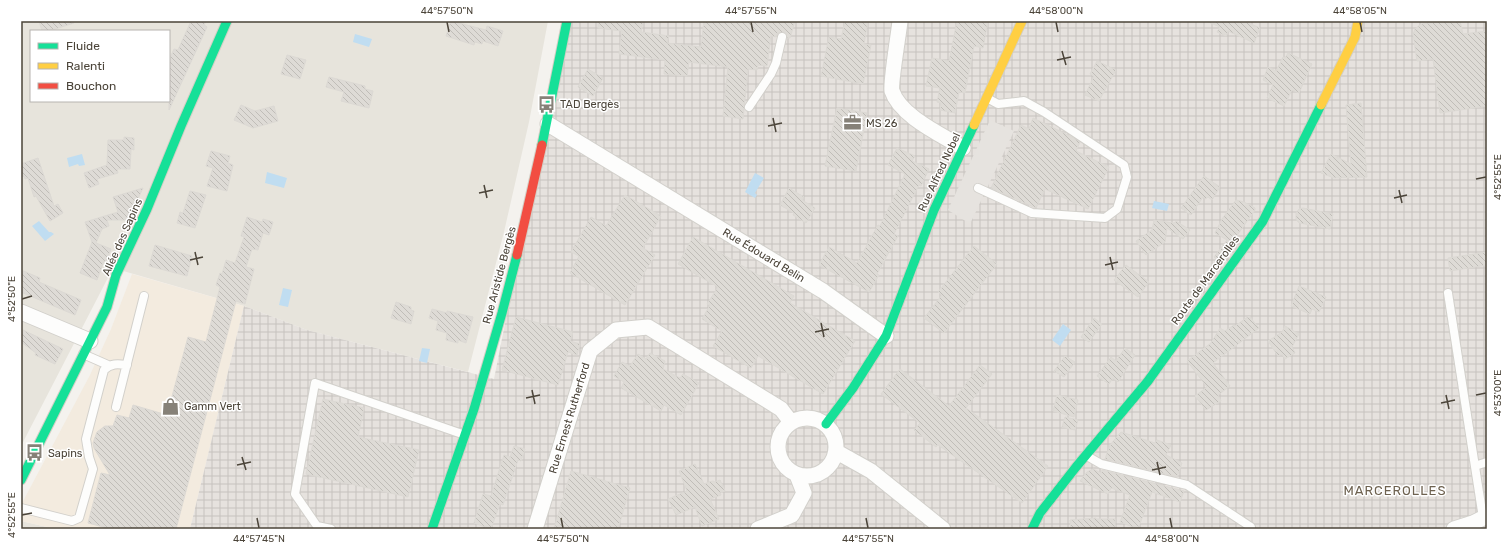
<svg xmlns="http://www.w3.org/2000/svg" width="1508" height="550" font-family="Rubik,sans-serif">
	<defs>
		<pattern id="industrial-grid" width="8" height="8" patternUnits="userSpaceOnUse"><rect width="8" height="8" fill="#e6e2de"/><path d="M0 4h8M4 0v8" fill="none" stroke="#c7c3bf"/></pattern>
		<pattern id="building-back-hatch" width="6" height="6" patternUnits="userSpaceOnUse"><rect width="6" height="6" fill="#dedbd6"/><path d="M-1 5l2 2M0 0l6 6M5-1l2 2" fill="none" stroke="#c0bdb8"/></pattern>
	</defs>
	<rect width="100%" height="100%" fill="#f4f2ee"/>
	<path fill="#e7e4dc" fill-rule="evenodd" d="M21,21H548L529,122L504,232L468,372L307,330L244,306L113,268L21,446ZM31,31H169V101H31Z
		M21,521L56,529H21Z"/>
	<path fill="#f3ebdf" d="M132,274L244,306L190,529H56L21,521V505L90,375L111,329Z"/>
	<path fill="url(#industrial-grid)" d="M565,21H1487V529H190L244,306L307,330L494,379Z"/>
	<path fill="#e6e3df" d="M990,120L1014,131L970,224L948,210Z"/>
	<path fill="#c0ddf1" d="M355,34L372,39L369,47L353,42Z
		M82,154L85,165L79,166L78,164L69,167L67,158Z
		M267,172L287,178L284,188L265,183Z
		M755,173L764,178L755,193L757,195L755,198L745,192Z
		M1154,201L1169,204L1167,211L1152,208Z
		M39,221L49,232H51L54,234L45,241L32,226Z
		M283,288L292,290L288,307L279,305Z
		M1063,324L1071,330L1060,346L1052,340Z
		M422,348L430,349L427,363L419,361Z"/>
	<path fill="url(#building-back-hatch)" stroke="#dcd9d4" d="M39,21H73L74,23L49,31H42Z
		M191,21H206L204,25L207,27L169,110V60L174,49L178,50Z
		M451,21L486,30L487,26L503,31L498,46L483,41L482,44L475,42L474,45L446,36Z
		M598,21H643L641,32L669,36L667,43L701,47L704,21H795L790,38H787L786,33L783,32L778,33L776,37L771,36L767,66L758,65L757,70L748,69L743,119L723,116L728,67L689,62L687,76L664,74L665,60L619,54L622,31L598,28Z
		M845,21H868L864,44L871,45L863,84L821,76L829,37L841,39Z
		M957,21H988L983,48L974,46L965,93L959,92L955,113L940,110L941,103L937,102L940,88L926,86L932,58L949,61Z
		M1206,21H1244L1260,28L1254,43L1228,31L1226,36L1217,32L1220,27Z
		M1443,21H1460L1463,34L1487,31V106L1440,113L1433,59L1417,61L1413,34L1415,29L1421,24Z
		M1288,53L1312,64L1299,93L1292,90L1284,106L1267,98L1273,85L1263,80L1268,67L1276,71L1283,57L1285,58Z
		M287,55L306,60L300,79L281,74Z
		M1097,61L1116,70L1099,101L1085,95L1094,76L1090,74Z
		M588,69L603,78L593,96L578,87Z
		M329,77L365,86V89L373,91L369,108L341,101L344,92L326,87Z
		M1361,103L1367,177L1334,178L1321,173L1331,154L1351,164L1346,105Z
		M241,105L255,111L274,106L278,121L253,128L234,120Z
		M837,108L867,113L856,171L825,166Z
		M1033,118L1070,136L1080,142L1076,151L1109,167L1088,209L1045,189L1036,208L991,188L1021,125L1029,129Z
		M124,137L134,138V150L131,149L130,169H117L118,173L97,179L99,184L89,188L84,173L107,165L108,140H124Z
		M897,148L915,156L912,161L929,169L921,186L919,185L894,234L898,236L877,274L879,275L869,292L819,265L829,247L857,263L878,225L880,226L905,174L888,165Z
		M211,151L230,156L228,163L233,165L227,191L207,186L213,168L206,166Z
		M38,158L54,206L58,204L63,213L50,221L36,196L34,197L28,178L25,179L24,176L21,177V164Z
		M1204,176L1220,187L1212,200L1208,197L1206,199L1203,197L1191,215L1181,208Z
		M143,188L128,220H107L109,226L102,229L96,243L111,249L106,262L104,261L97,280L80,273L92,242L85,222L118,212L113,197Z
		M789,188L804,197L802,200L815,208L806,223L793,215L794,213L780,205Z
		M190,191L206,195L195,228L177,223L180,212L183,213Z
		M625,195L661,216L643,248L655,255L625,305L570,273L579,256L571,252L591,217L606,226Z
		M1236,200L1244,202L1255,208V210L1219,261L1214,257L1227,240L1215,233L1222,219Z
		M1303,208L1333,214L1330,229L1300,223L1298,222L1296,219V213L1299,209Z
		M247,217L262,222L263,219L273,222L269,235L263,233L258,250L252,249L246,267L254,269L245,304L236,301L176,529H111L88,523L101,473L110,475L94,448L93,443L97,432L105,426H113L117,415L129,418L133,405L167,415L188,337L206,342L220,287L216,285L220,273L222,274L226,260L235,263L244,237L241,236Z
		M1154,220L1174,223L1176,221L1190,230L1183,239L1167,228L1165,242L1146,255L1136,241L1152,230Z
		M693,237L794,296L790,303L855,341L823,394L758,356L751,368L713,346L722,331L702,319L710,305L707,304L718,287L678,264Z
		M155,245L192,256L187,276L149,266Z
		M974,246L997,264L944,333L924,318L942,295L938,292Z
		M1487,252V265L1450,271L1448,258Z
		M1126,265L1149,282L1138,297L1114,280Z
		M21,270L40,278L39,282L81,300L75,315L21,292Z
		M1299,286L1326,297L1319,312L1312,309L1310,314L1291,306Z
		M396,302L411,307V310L414,311L411,324L391,318Z
		M432,309L447,313V311L473,317L466,343L458,340V343L446,340L447,333L436,330L438,321L429,318Z
		M1249,316L1259,328L1213,363L1230,386L1218,395L1221,401L1206,410L1195,396L1207,387L1187,361L1211,343L1220,328L1225,331L1234,325L1235,326Z
		M516,317L573,332L570,341L580,344L577,355L568,352L558,385L502,370Z
		M1094,318L1102,324L1089,342L1081,337Z
		M1285,326L1299,334L1292,347L1295,353L1285,359L1282,354L1278,356L1268,341L1282,332Z
		M23,330L63,349L55,364L35,355L36,353L21,342V336Z
		M1125,348L1135,355L1118,382L1113,378L1109,384L1097,376L1111,357L1116,361Z
		M650,353L665,361L663,369L680,378L683,374L699,383L681,415L664,405L661,411L621,388L624,382L614,376L622,362L630,366L638,354L646,359Z
		M1065,356L1075,362L1064,377L1054,371Z
		M980,365L992,374L966,408L1048,466L1022,503L938,445L936,447L914,430L920,423L881,394L900,369L949,406Z
		M1057,395L1078,400L1074,417L1053,411Z
		M323,399L364,408L358,437L419,450L408,497L306,474Z
		M1065,417L1078,420L1075,430L1062,427Z
		M1121,432L1155,443L1157,440L1171,445L1166,455L1182,463L1177,477L1105,459L1110,445Z
		M514,446L525,449L521,461L518,460L503,505L500,504L491,529L474,523L483,494L491,496L504,455L510,457Z
		M695,464L704,484L709,482L713,481L715,482L720,480L725,491L720,493L721,495L710,499L719,519L702,526L695,507L676,515L668,499L687,491L679,471Z
		M1093,469L1101,473L1102,470L1184,491L1180,502L1152,492L1138,529L1120,522L1130,495L1111,488L1108,494L1080,481L1087,472Z
		M571,471L630,488L618,529H554Z
		M1096,518V519H1115V529H1071L1070,520Z"/>
	<g fill="none" stroke-linecap="round" stroke-linejoin="round">
		<defs>
			<path id="lane" d="M749,107L771,74L776,63L782,37
				M978,188L1032,213L1105,218L1117,209L1127,177L1124,165L1044,112L1024,101L998,104L987,98
				M1448,293L1483,518
				M83,354L108,365
				M116,407L144,296
				M1087,456L1101,464L1187,485L1251,527V529
				M1475,466L1487,462
				M21,508L72,521L79,518L93,469L89,457L86,439L104,370C111,363 118,364 127,365
				M331,529L317,526L295,494L315,383L465,435"/>
			<path id="street" d="M900,21C899,32 890,84 892,91C900,116 942,135 963,148
				M548,124L823,291L886,336
				M21,312L90,341
				M778 447a29 29 0 1 1 58 0a29 29 0 1 1-58 0Z
				M837,452L871,471L943,529
				M535,529L590,351L616,330L648,327L781,409L791,422
				M758,529L792,515L804,493L797,475
				M1454,529L1473,523L1487,516"/>
			<path id="fast" d="M542,145L567,21
				M826,424L853,388L886,336L934,210L974,125
				M21,480L107,307L116,275L147,209L181,126L227,21
				M432,529L474,409L502,313L517,255
				M1032,529L1040,513L1076,467L1148,381L1263,221L1321,105"/>
			<path id="slow" d="M1321,105L1355,37L1358,21
				M974,125L1022,21"/>
			<path id="jam" d="M517,255L542,145"/>
		</defs>
		<use href="#lane" stroke="#d2d0cb" stroke-width="10"/>
		<use href="#street" stroke="#d2d0cb" stroke-width="17"/>
		<use href="#fast" stroke="#d3cfc5" stroke-width="11"/>
		<use href="#slow" stroke="#d3cfc5" stroke-width="11"/>
		<use href="#jam" stroke="#d3cfc5" stroke-width="11"/>
		<use href="#lane" stroke="#fdfdfc" stroke-width="8"/>
		<use href="#street" stroke="#fdfdfc" stroke-width="15"/>
		<use href="#fast" stroke="#16e098" stroke-width="9"/>
		<use href="#slow" stroke="#ffcf43" stroke-width="9"/>
		<use href="#jam" stroke="#f24e42" stroke-width="9"/>
	</g>
	<path fill="none" stroke="#4b4439" stroke-width="1.5" d="M447,22L449,32M751,22L753,32M1056,22L1058,32M1360,22L1362,32M1062,51L1066,65M1057,60L1071,57M773,118L776,132M768,126L782,123M1476,179L1486,177M484,185L487,198M1399,190L1402,203M479,193L493,190M1394,198L1407,195M195,252L198,265M1110,257L1113,270M190,260L203,257M1105,265L1118,262M22,299L32,296M821,323L824,337M815,332L829,329M532,390L535,404M1446,395L1449,409M1476,395L1486,393M526,398L540,395M1441,403L1455,400M242,457L246,470M1157,462L1160,475M237,465L251,462M1152,470L1166,467M22,515L32,513M257,518L259,528M561,518L563,528M866,518L868,528M1170,518L1172,528"/>
	<defs>
		<symbol id="bus-bare" viewBox="-9 -9 18 18"><path d="M-5-6H5V4H4V6H2V4H-2V6H-4V4H-5ZM-3.5-4V0h7V-4ZM-3.5 1.2v1.5H-2V1.2ZM2 1.2v1.5H3.5V1.2Z" fill="#868178" stroke="#fff" stroke-width="2.5" paint-order="stroke"/></symbol>
		<symbol id="office-bare" viewBox="-9 -9 18 18"><path d="M-6-3h4V-5.5h4V-3h4V5H-6ZM-1-4.5V-3h2v-1.5ZM-6 0V1H6V0Z" fill="#868178" stroke="#fff" stroke-width="2.5" paint-order="stroke"/></symbol>
		<symbol id="shop-bare" viewBox="-9 -9 18 18"><path d="M-5-2.5h2.3a2.7 3.5 0 0 1 5.4 0H5L5.5 6h-11ZM-1.5-2.5h3a1.5 2.3 0 0 0-3 0Z" fill="#868178" stroke="#fff" stroke-width="2.5" paint-order="stroke"/></symbol>
	</defs>
	<g fill-rule="evenodd">
		<use href="#bus-bare" x="534" y="92" width="25" height="25"/>
		<use href="#office-bare" x="840" y="110" width="25" height="25"/>
		<use href="#shop-bare" x="158" y="394" width="25" height="25"/>
		<use href="#bus-bare" x="22" y="440" width="25" height="25"/>
	</g>
	<g text-anchor="middle" stroke-width="3" stroke-linejoin="round" paint-order="stroke">
		<g font-size="11" fill="#4b4439" stroke="#fff" text-anchor="start">
			<text x="560" y="108">TAD Bergès</text>
			<text x="866" y="127">MS 26</text>
			<text x="184" y="410">Gamm Vert</text>
			<text x="48" y="457">Sapins</text>
		</g>
		<g font-size="11" fill="#4b4439" stroke="#fff">
			<text transform="translate(939 172) rotate(-65)" y="4">Rue Alfred Nobel</text>
			<text transform="translate(122 237) rotate(-66)" y="4">Allée des Sapins</text>
			<text transform="translate(764 255) rotate(31)" y="4">Rue Édouard Belin</text>
			<text transform="translate(499 275) rotate(-75)" y="4">Rue Aristide Bergès</text>
			<text transform="translate(1205 280) rotate(-54)" y="4">Route de Marcerolles</text>
			<text transform="translate(569 418) rotate(-73)" y="4">Rue Ernest Rutherford</text>
		</g>
		<g font-size="13" letter-spacing="1" fill="#6e6250" stroke="#fff">
			<text x="1395" y="495">MARCEROLLES</text>
		</g>
	</g>
	<rect width="1508" height="550" fill="none" stroke="#ffffff" stroke-width="44"/>
	<rect x="30" y="30" width="140" height="72" fill="#ffffff" stroke="#b7b4b0"/>
	<rect x="38" y="43" width="20" height="6" fill="#16e098" stroke="#b7b4b0"/>
	<text x="66" y="50" font-size="12" fill="#4b4439">Fluide</text>
	<rect x="38" y="63" width="20" height="6" fill="#ffcf43" stroke="#b7b4b0"/>
	<text x="66" y="70" font-size="12" fill="#4b4439">Ralenti</text>
	<rect x="38" y="83" width="20" height="6" fill="#f24e42" stroke="#b7b4b0"/>
	<text x="66" y="90" font-size="12" fill="#4b4439">Bouchon</text>
	<rect x="22" y="22" width="1464" height="506" fill="none" stroke="#4b4439" stroke-width="1.5"/>
	<g font-size="10" text-anchor="middle" fill="#4b4439">
		<text x="447" y="14">44°57'50"N</text>
		<text x="751" y="14">44°57'55"N</text>
		<text x="1056" y="14">44°58'00"N</text>
		<text x="1360" y="14">44°58'05"N</text>
		<text transform="translate(1497 177) rotate(-90)" y="4">4°52'55"E</text>
		<text transform="translate(11 299) rotate(-90)" y="4">4°52'50"E</text>
		<text transform="translate(1497 393) rotate(-90)" y="4">4°53'00"E</text>
		<text transform="translate(11 515) rotate(-90)" y="4">4°52'55"E</text>
		<text x="259" y="542">44°57'45"N</text>
		<text x="563" y="542">44°57'50"N</text>
		<text x="868" y="542">44°57'55"N</text>
		<text x="1172" y="542">44°58'00"N</text>
	</g>
</svg>
